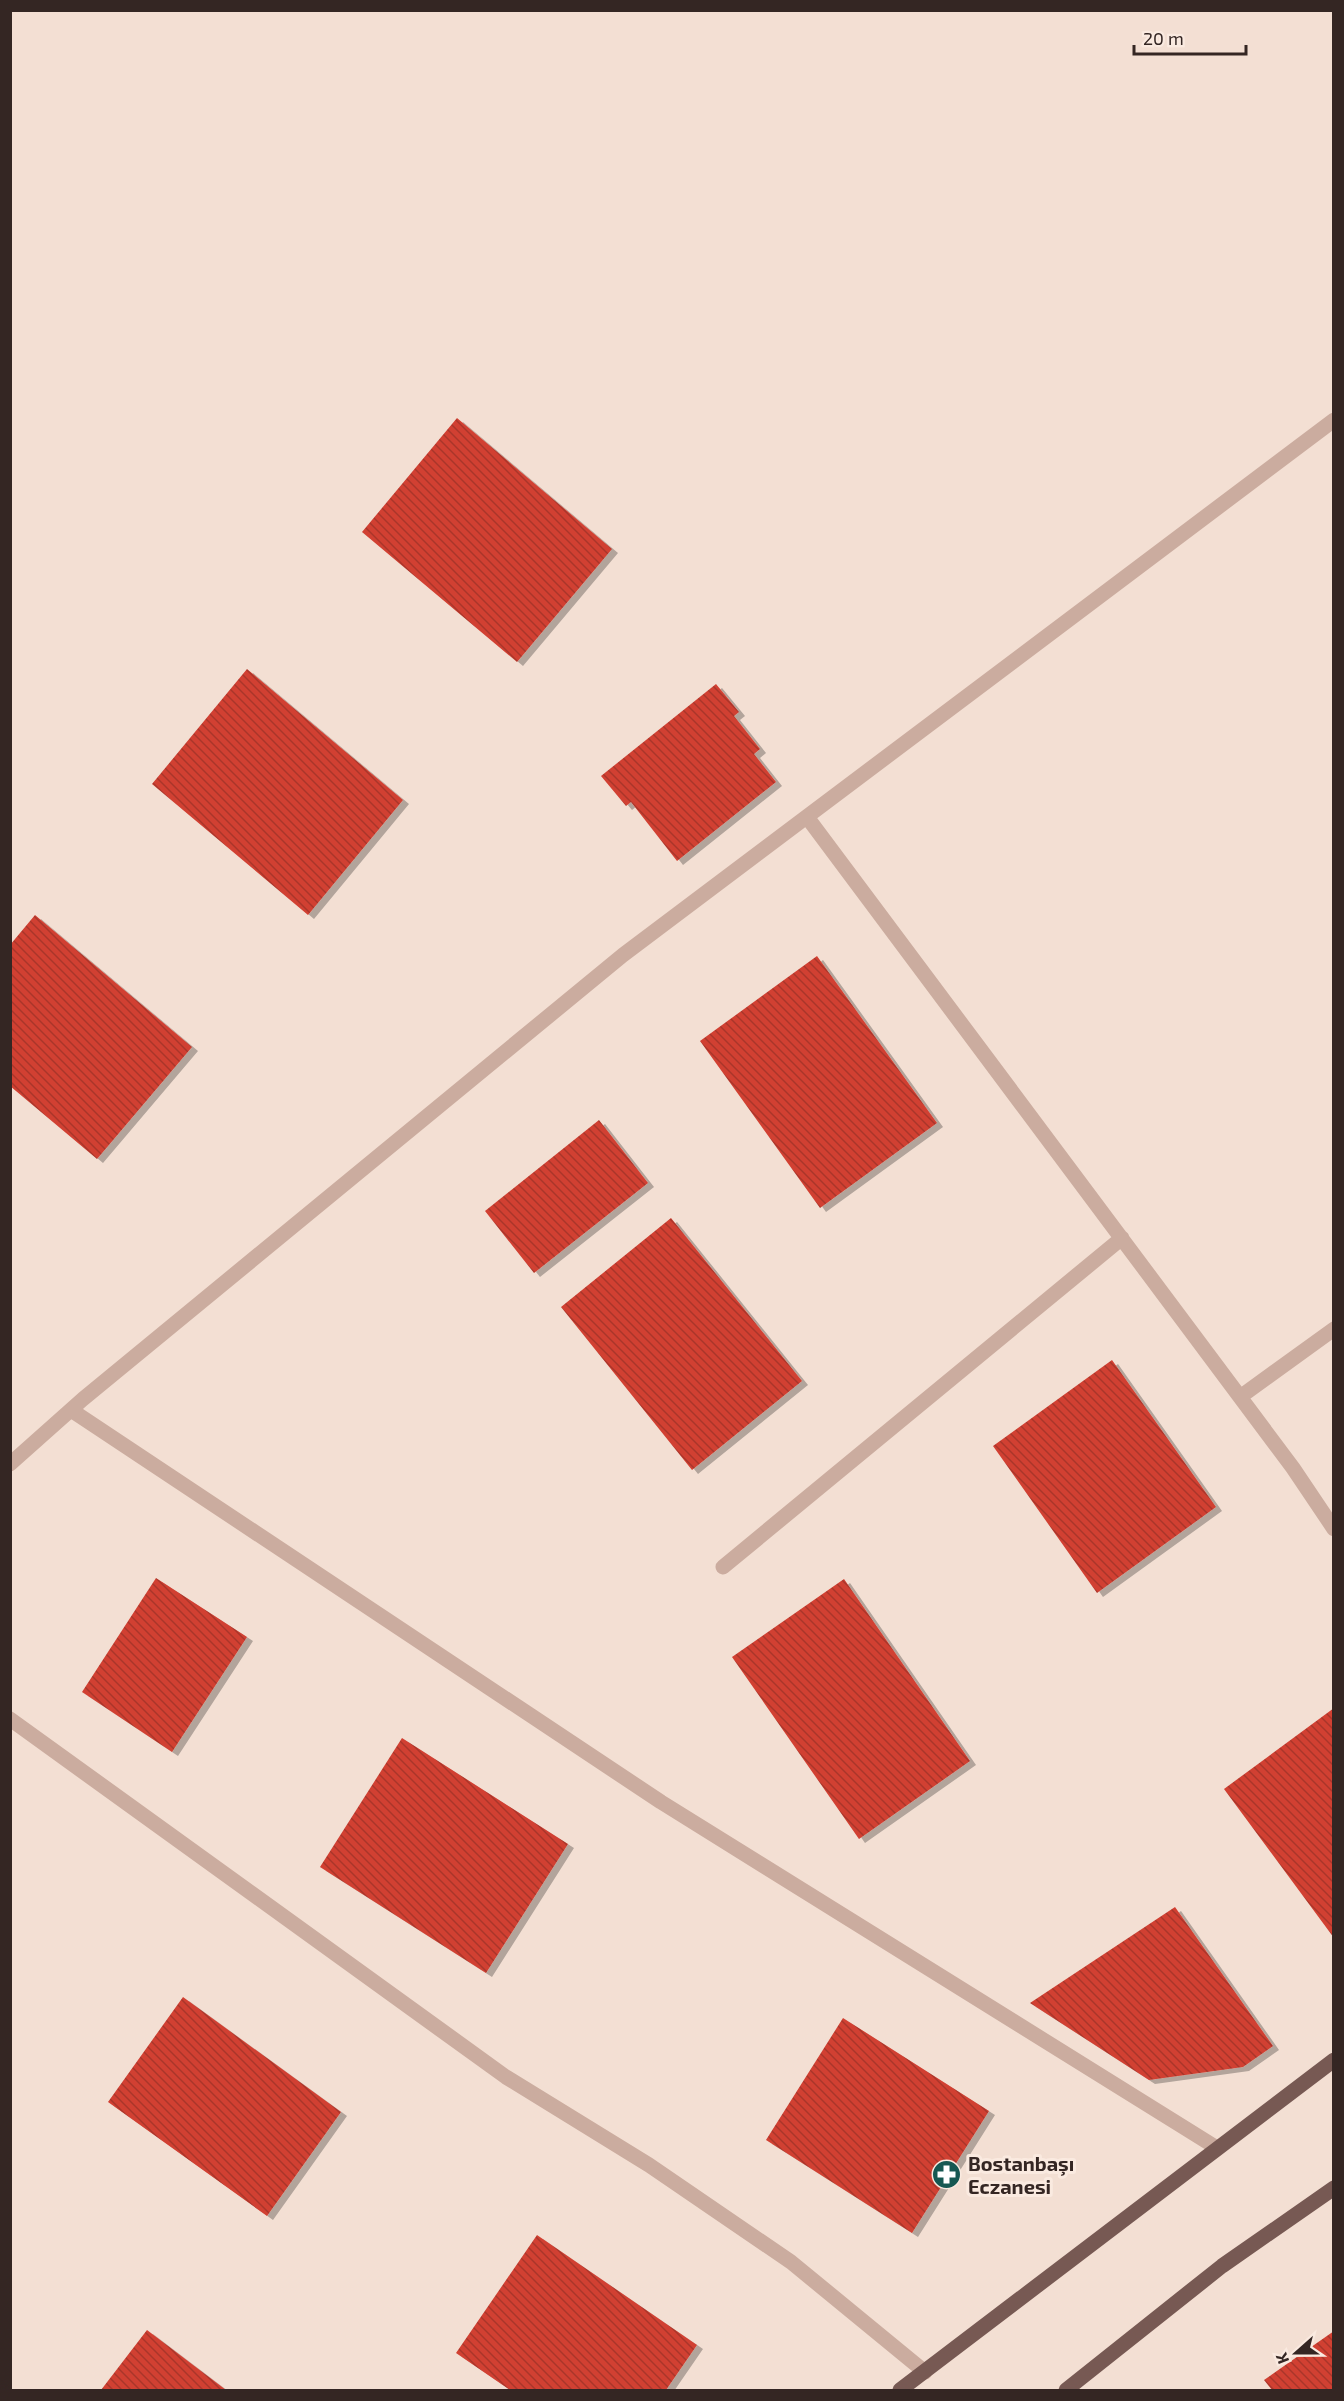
<svg xmlns="http://www.w3.org/2000/svg" width="1344" height="2401" font-family="'Exo 2',sans-serif">
	<defs>
		<pattern id="building-back-hatch" width="6" height="6" patternUnits="userSpaceOnUse" patternTransform="scale(1.5)"><rect width="6" height="6" fill="#d14032"/><path d="M-1 5l2 2M0 0l6 6M5-1l2 2" fill="none" stroke="#aa352a"/></pattern>
		<filter id="shadow"><feDropShadow dx="6" dy="4" stdDeviation="0" flood-color="#0004"/></filter>
	</defs>
	<rect width="100%" height="100%" fill="#f3dfd3"/>
	<path fill="url(#building-back-hatch)" filter="url(#shadow)" d="M457,418L612,549L517,662L362,532Z
		M247,669L403,800L308,915L152,784Z
		M716,684L739,712L734,716L760,749L754,754L776,782L677,861L631,802L626,806L601,776Z
		M35,915L192,1047L97,1159L10,1086V945Z
		M817,956L937,1123L820,1208L700,1041Z
		M599,1120L648,1183L534,1273L485,1211Z
		M671,1218L802,1381L692,1470L561,1307Z
		M1112,1360L1216,1507L1097,1593L993,1446Z
		M156,1578L247,1637L172,1752L82,1692Z
		M844,1579L970,1761L859,1839L732,1657Z
		M1334,1708V1938L1224,1789Z
		M402,1738L568,1844L486,1973L320,1867Z
		M1175,1907L1273,2046L1243,2067L1149,2080L1030,2003Z
		M183,1997L341,2112L267,2216L108,2102Z
		M843,2018L989,2111L912,2233L766,2140Z
		M537,2235L697,2345L666,2390H510L456,2353Z
		M147,2330L226,2390H101Z
		M1334,2331V2390H1272L1264,2380Z"/>
	<g fill="none" stroke-linecap="round" stroke-linejoin="round">
		<path stroke="#cbac9f" stroke-width="15" d="M807,817L1293,1468L1334,1529
			M1240,1397L1334,1329
			M71,1410L661,1802L1217,2148
			M10,1464L83,1399L623,955L1334,420
			M723,1567L1122,1238
			M10,1719L506,2077L649,2165L791,2262L925,2372"/>
		<path stroke="#775953" stroke-width="15" d="M900,2390L1334,2060
			M1066,2390L1222,2266L1334,2188"/>
	</g>
	<defs>
		<symbol id="pharmacy-disc" viewBox="-11 -11 22 22"><circle r="9.5" fill="#165852" stroke="#faeae0"/><path d="M-2-6h4v4h4v4h-4v4h-4v-4h-4v-4h4Z" fill="#fff"/></symbol>
	</defs>
	<g fill-rule="evenodd">
		<use href="#pharmacy-disc" x="930" y="2158" width="33" height="33"/>
	</g>
	<g text-anchor="middle" stroke-width="6" stroke-linejoin="round" paint-order="stroke">
		<g font-size="20" font-weight="bold" fill="#342623" stroke="#faeae0" text-anchor="start">
			<text x="968" y="2171">Bostanbaşı<tspan x="968" dy="23">Eczanesi</tspan></text>
		</g>
	</g>
	<rect width="1344" height="2401" fill="none" stroke="#342623" stroke-width="24"/>
	<g transform="translate(1296 2353) rotate(249)" stroke="#faeae0" stroke-width="4.5" paint-order="stroke">
	<path d="M0-4.5L10 22L0 15L-10 22Z" fill="#342623"/>
	<text y="-9" font-size="16" font-weight="bold" text-anchor="middle" fill="#342623">K</text>
	</g>
	<path d="M1134 45v9h112v-9" fill="none" stroke="#342623" stroke-width="3"/>
	<text x="1143" y="45" font-size="18" fill="#342623" stroke="#faeae0" stroke-width="4.5" paint-order="stroke">20 m</text>
</svg>
